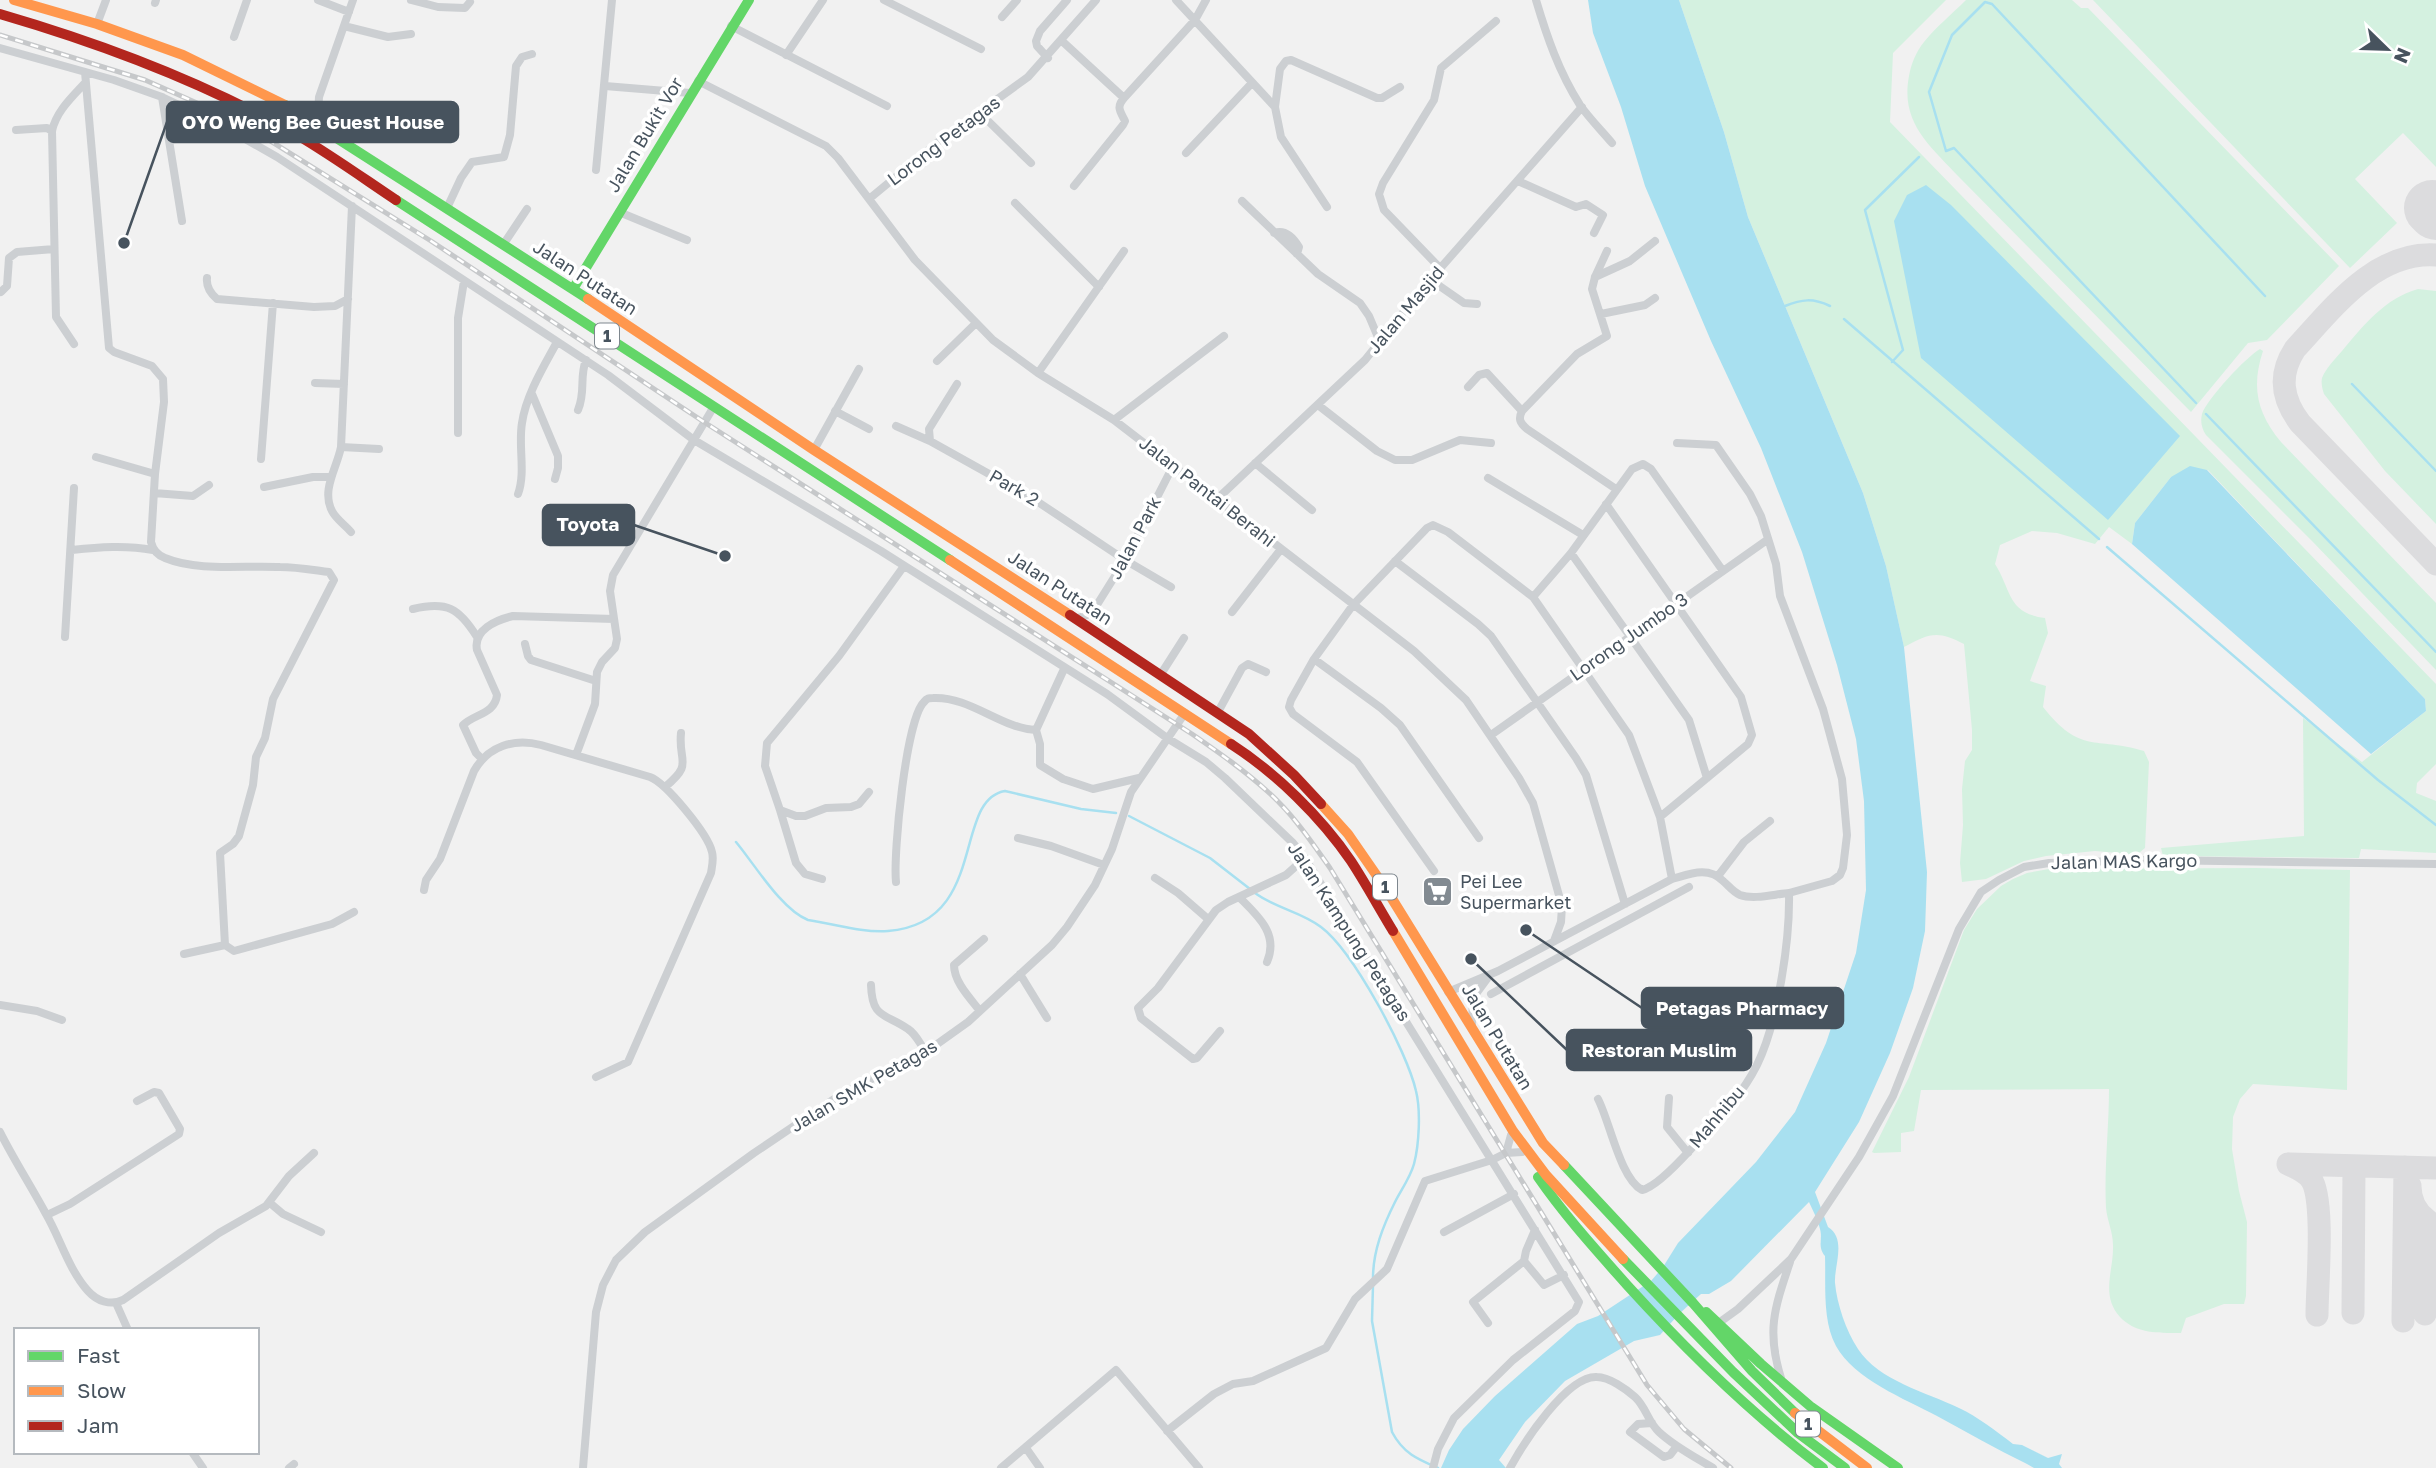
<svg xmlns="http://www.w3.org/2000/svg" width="2436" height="1468" font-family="'Golos Text',sans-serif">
	<rect width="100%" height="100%" fill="#f1f1f1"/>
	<path fill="#d4f1e0" d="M1679,0H1946L1893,53L1890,122L2436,684V764L2417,783L2416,793L2436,801V853L2361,849L2359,858L2163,856L2161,848L2304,836L2303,718L2362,762L2426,711L2425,699L2208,470L2171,477L2135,523L2132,544L2109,527L2095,544L2057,533L2032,531L2000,545L1995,564C2012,591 2007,613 2045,618L2048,633L2030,681L2046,686L2043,707C2081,755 2094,736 2144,751L2149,762L2145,848L2139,853L2130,854L2095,851L2046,856L2024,861L1986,879L1962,882L1960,863L1963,825L1962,789L1965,761L1972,750V730L1964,644C1938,630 1929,633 1904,647L1886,566L1863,493L1748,217L1724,132Z
		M1966,0H2072L2081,8H2088L2339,266L2267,340L2248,343L2191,412L1959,177C1930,146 1900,123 1909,76C1911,64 1916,52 1924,42C1936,27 1952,14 1966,0Z
		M2093,0H2436V167L2403,133L2355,179L2397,223L2350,268Z
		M2418,289L2436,291V524L2385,471L2324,394C2322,388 2321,383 2322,378C2326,368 2335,359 2342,351C2363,326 2385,298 2418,289Z
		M2260,349L2263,351C2251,387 2257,413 2281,442L2436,603V670L2313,542L2206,435C2202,429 2200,422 2202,414C2206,400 2247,356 2260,349Z
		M2256,868L2350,870L2347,1090L2253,1084L2240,1099L2233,1117L2232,1149L2239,1191L2247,1222L2246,1296L2244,1304H2224L2186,1318L2181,1333C2159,1333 2136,1334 2120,1317C2100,1295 2114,1270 2113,1245C2113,1232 2107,1220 2106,1208C2104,1168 2109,1128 2109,1089L1921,1090L1914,1131L1901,1133V1152L1874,1153L1872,1152L1909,1077L1964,930L1977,909L2001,886L2013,879L2027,873L2049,869Z"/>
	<path fill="#a8e0f0" d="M1588,0H1679L1724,132L1748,217L1863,493L1886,566L1904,647L1927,872L1925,931L1913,988L1890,1053L1859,1122L1815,1192L1828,1227C1847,1239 1834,1265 1835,1283C1837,1304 1846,1331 1858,1349C1879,1381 1926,1392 1959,1408C1978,1417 1996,1431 2013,1444L2022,1445L2048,1458L2062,1454L2059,1464L2062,1468H2034L2027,1464C1996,1449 1967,1432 1937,1416C1905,1399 1854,1379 1836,1346C1822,1320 1826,1284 1825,1256C1817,1246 1823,1240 1820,1229C1818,1220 1813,1211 1809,1202L1731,1281L1709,1294H1701L1679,1314L1660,1335L1634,1341L1565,1381L1525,1422L1499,1460L1506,1468H1441L1449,1450L1463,1429L1495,1396L1577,1324L1598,1316L1651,1281L1663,1267L1678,1243L1756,1162L1795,1112L1826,1043L1856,953L1866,890L1864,801L1856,739L1837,665L1802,552L1761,448L1711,341L1645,186L1621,107L1593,33Z
		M1926,185L1951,205L2180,436L2108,520L1921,358L1894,221L1907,195Z
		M2190,466L2207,470L2425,699L2426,711L2371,754L2132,544L2135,523L2171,477Z"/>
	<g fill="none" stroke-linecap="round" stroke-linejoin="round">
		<path stroke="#a8e0f0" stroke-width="2.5" d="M1785,306C1802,299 1813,298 1830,306
			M1844,319L2099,539
			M1892,362L1903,350L1865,210L1919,157
			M2352,384L2436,471
			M2196,403L1954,148L1946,151L1929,92L1952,35L1985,2L1992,4L2265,296
			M2206,414L2436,652
			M2107,547L2378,780L2436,825
			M1129,816L1210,858L1250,889
			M736,842C755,865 782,910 808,920C834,924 863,933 888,931C989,923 952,800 1005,791L1081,809L1116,813
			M1255,893C1275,908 1302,912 1321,927C1353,951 1407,1051 1416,1091C1421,1111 1419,1145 1414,1164C1410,1178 1401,1190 1395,1202C1383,1226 1373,1251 1373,1278
			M1373,1285L1372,1321L1392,1432C1403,1453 1417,1459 1438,1468"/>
		<path stroke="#dcdcde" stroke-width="23" d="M2436,255C2375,251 2333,308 2295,349C2278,375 2282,399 2300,423L2436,564
			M2288,1164C2296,1168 2305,1171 2311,1179C2325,1199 2317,1286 2317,1315
			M2289,1164L2436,1168
			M2410,1186C2410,1200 2416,1212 2427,1220L2425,1314
			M2353,1313L2354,1166
			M2403,1321L2405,1167"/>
		<path stroke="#dcdcde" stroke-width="56" d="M2432,208L2436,212"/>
		<path stroke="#cccfd2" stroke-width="8" d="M318,0L349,12
			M411,0L438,7L465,8L470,2
			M884,0L981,49
			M1176,0L1275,107L1281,137L1327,207
			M1536,0C1547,37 1559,72 1580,105C1589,118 1601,130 1612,143
			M155,3L156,0
			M1002,17L1017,0
			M97,24L106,0
			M344,26L388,37L411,34
			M731,26L887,106
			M234,37L247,0
			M1062,41L1124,98L1195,20L1206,0
			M0,48L114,80L162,97L217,123L277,157L608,375L694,440L881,551L1107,694L1167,738L1206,762L1225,778L1293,843L1305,858L1579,1302L1575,1311L1513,1360L1454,1418L1438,1449L1433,1468
			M786,55L823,0
			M1048,58L1037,46L1036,41L1040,31L1067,0
			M85,72L109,348L114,352L152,366L163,379L164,402L155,474L151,542C153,550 157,555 165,558C199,572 243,565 280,567C296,567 313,570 329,572L334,580L273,699L265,738L256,757L253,785L239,836L233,844L220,853L225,945L234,951L332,924L354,912
			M698,81L826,146L838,158L915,260L993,340L1038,373L1114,420L1414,651L1466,700L1519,778L1533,803L1562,906L1561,922L1554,941
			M605,86L690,93
			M162,97L182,221
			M1275,107L1280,69L1286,61L1291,60L1377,98H1382L1400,87
			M979,112L1031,163
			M324,126L318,113L319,97L353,0
			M16,130L47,128L52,131
			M1186,153L1251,84
			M596,170L612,0
			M1518,181L1576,207L1586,204L1603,215L1594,233
			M1074,186L1123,125L1125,121C1120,111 1116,107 1124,98
			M869,199L938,142L1028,77L1096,0
			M1242,201L1318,274L1360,303L1369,316L1380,342
			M1015,203L1099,287
			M447,208L461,178L472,162L504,157L510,135L516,66L522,57L532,54
			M619,212L687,240
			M1274,233C1285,229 1293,237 1299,247L1297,254
			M503,245L527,209
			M1607,251L1595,277L1592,289L1607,336L1577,354L1522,411C1518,419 1520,423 1527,429L1616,489
			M1441,269L1384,210L1379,194L1383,183L1434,100L1441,68L1496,21
			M1595,277L1630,261L1655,241
			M207,278C206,287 210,293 217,299L314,307L335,306L348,299
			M1431,280L1464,303L1477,304
			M1,292L7,286L9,258L17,252L54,249
			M1601,314L1645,305L1655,298
			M74,344L56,317L52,131C56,112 71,98 84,84
			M937,361L975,324
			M1038,373L1124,251
			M315,383L344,384
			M1468,387L1479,375L1487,373L1522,411
			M532,394L558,456V468L555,479
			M1318,405L1377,451L1395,460H1412L1460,440L1491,443
			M578,410C586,391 579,378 586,360
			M835,411L869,429
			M1114,420L1224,336
			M896,426L930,441L1032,498L1125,560L1171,587
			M458,433V318L464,281
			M930,441L929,429L957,384
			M1677,443L1716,445L1750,494L1761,516L1776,564L1780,596L1823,709L1842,779L1847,835L1843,868L1840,875L1832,881L1789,893
			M341,447L379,449
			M814,450L859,369
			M96,457L155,474
			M261,459L273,303
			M1255,463L1312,510
			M1488,478L1583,535
			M264,487L313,477H330
			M154,493L193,496L209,485
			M518,494C526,472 518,446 522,423C526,395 544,366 557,342
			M1216,500L1365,360L1422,289L1582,107
			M1606,504L1741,697L1752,735L1748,744L1660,817
			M351,532C345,525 336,519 332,511C321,490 337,468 341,447L352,206
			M72,550C99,547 126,545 153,550
			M1571,553L1689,720L1707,778
			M1395,561L1478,624L1491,636L1576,758L1586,775L1625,904
			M1533,597L1571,553L1632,469L1643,464L1651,469L1723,571
			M413,609C447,601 459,608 477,637
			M1232,612L1281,549
			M1075,619L1087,615L1095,608L1125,560L1173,466
			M65,637L74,488
			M525,644L528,656L531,660L596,681
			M1314,659L1381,708L1400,725L1479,838
			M1064,669L1036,730L1040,744V765L1063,779L1093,789L1139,778
			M1161,674L1184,638
			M1218,712L1242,668L1248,664L1266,672
			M1491,735L1767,540
			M576,755L595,704L597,672L602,662L615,648L617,639L610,591L613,575L713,408
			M482,759L476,753L463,725C474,714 495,714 497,695L477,650C473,630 496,620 513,616L614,619
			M665,787C694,763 678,763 681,733
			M869,792L859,804L851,807L826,808L805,816H796L780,810L765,766L767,743L839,656L904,566
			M780,810L796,863L805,874L822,879
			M1018,838L1051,846L1104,865
			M1434,871L1357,762L1293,714L1289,707L1291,700L1314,659L1353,605L1427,528L1433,525L1448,532L1533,597L1629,735L1660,817L1672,879
			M1718,876L1744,842L1770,821
			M1155,878L1178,893L1208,919
			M896,882C893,854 906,719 924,702C927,698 929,698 933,698C970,696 1000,728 1036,730
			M424,890L426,880L440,859L474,771C488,746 514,738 541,745L650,777C666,783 708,834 712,852C714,859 712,866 711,873L628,1062L596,1077
			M1240,898C1258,916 1279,934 1267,962
			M184,954L225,945
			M1020,974L1047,1018
			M871,985C872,1019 885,1013 908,1029C916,1034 920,1044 926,1052
			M1448,992L1498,971L1672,879C1690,874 1708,866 1723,881C1729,886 1733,892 1740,895C1754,900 1775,894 1789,893C1790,940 1778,1022 1757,1065C1741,1097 1715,1123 1691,1149C1681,1160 1656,1187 1642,1190C1620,1178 1610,1122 1598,1099
			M1491,994L1689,887
			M0,1005L37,1011L62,1020
			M980,1011C970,998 954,982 954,965L984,939
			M1472,1024L1473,998L1487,979
			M1220,1031L1197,1058L1193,1059L1141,1018L1138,1008L1158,988L1216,910L1228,902L1286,875L1305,858
			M1669,1098L1667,1127L1688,1153
			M0,1132C14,1160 31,1186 46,1214C60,1238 69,1270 88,1291C97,1301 110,1306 123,1300L219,1233L266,1206L289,1176L314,1153
			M1506,1153L1511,1135
			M270,1203L283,1214L321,1232
			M47,1215L70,1204L179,1134L180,1129L159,1093L154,1092L137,1101
			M1444,1232L1514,1194
			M1524,1261L1544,1285L1564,1275
			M116,1303L128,1330
			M1720,1322L1738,1309L1791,1259L1859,1157L1893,1096L1959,929L1981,892L1999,880L2024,867L2049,863L2151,860L2436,864
			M1488,1323L1473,1302L1524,1261L1526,1251L1535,1230
			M1781,1378C1766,1330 1775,1307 1790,1262
			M1652,1423L1638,1424L1630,1432L1664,1457L1670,1455L1677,1446
			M1167,1431L1214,1394L1233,1384L1253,1381L1326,1348L1355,1299L1387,1269L1425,1181L1492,1160L1506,1153L1522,1152
			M1026,1448L1040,1468
			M192,1452L203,1468
			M289,1468L294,1464
			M583,1468L596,1312L603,1285L616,1260L645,1232L754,1153L840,1095L926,1052L968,1022L1052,945L1067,927L1095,885L1112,849L1131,792L1185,713
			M1001,1468L1116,1370L1199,1468
			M1510,1468C1523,1444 1567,1375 1597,1377C1609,1377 1626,1389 1635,1397C1646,1407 1648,1422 1659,1432C1675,1447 1695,1457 1713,1468"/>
		<path stroke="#63d668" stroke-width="10" d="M285,105L588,299
			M396,200L950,560
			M573,289L749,0
			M1564,1165L1693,1303L1752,1371L1795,1413
			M1538,1177C1565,1216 1596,1250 1627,1285C1687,1351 1751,1414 1823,1468
			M1623,1259L1733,1372L1798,1433L1845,1468
			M1706,1312L1761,1364L1810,1406L1898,1468"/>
		<path stroke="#ff974d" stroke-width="10" d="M14,0L97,24L183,55L285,105
			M588,299L814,450L1070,615
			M950,560L1231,744
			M1321,804L1348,834L1386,889L1543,1143L1564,1165
			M1393,931L1513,1131L1546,1175L1623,1259
			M1795,1413L1867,1468"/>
		<path stroke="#b3261e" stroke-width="10" d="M0,14C103,44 204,82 297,135C331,155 363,178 396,200
			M1070,615L1249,734L1294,775L1321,804
			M1231,744C1276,773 1321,817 1351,861C1366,884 1379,908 1393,931"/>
		<defs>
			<path id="rail" d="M0,35L145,80L240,122L431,241L704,422L1192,734C1218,752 1244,770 1267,791C1292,813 1311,841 1330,868L1647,1385L1684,1429L1731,1468"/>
		</defs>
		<use href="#rail" stroke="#c6c8ca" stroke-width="5"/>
		<use href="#rail" stroke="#fff" stroke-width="2.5" stroke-dasharray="8" stroke-linecap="butt"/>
	</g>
	<defs>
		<symbol id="supermarket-square" viewBox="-11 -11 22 22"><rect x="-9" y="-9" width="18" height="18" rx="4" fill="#828a91" stroke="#fff"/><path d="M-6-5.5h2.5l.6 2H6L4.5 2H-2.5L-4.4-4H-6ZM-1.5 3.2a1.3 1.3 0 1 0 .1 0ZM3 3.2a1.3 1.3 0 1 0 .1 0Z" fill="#fff"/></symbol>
	</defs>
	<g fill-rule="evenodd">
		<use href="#supermarket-square" x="1420" y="874" width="35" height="35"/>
	</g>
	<g text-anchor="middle" stroke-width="7" stroke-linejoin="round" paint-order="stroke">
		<g fill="#fff" stroke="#7e878e" stroke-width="2">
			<rect x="595" y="323.5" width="24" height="25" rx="5"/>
			<rect x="1373" y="874.5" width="24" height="25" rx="5"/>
			<rect x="1796" y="1411.5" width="24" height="25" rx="5"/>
		</g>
		<g font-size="16" font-weight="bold" fill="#47535e">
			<text x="607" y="342">1</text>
			<text x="1385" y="893">1</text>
			<text x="1808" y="1430">1</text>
		</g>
		<g font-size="18" fill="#47535e" stroke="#fff">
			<text transform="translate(645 135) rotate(-59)" y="6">Jalan Bukit Vor</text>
			<text transform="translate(944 141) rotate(-37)" y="6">Lorong Petagas</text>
			<text transform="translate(585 278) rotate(33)" y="6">Jalan Putatan</text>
			<text transform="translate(1406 310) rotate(-50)" y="6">Jalan Masjid</text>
			<text transform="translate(1014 488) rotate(30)" y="6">Park 2</text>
			<text transform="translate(1207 492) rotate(38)" y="6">Jalan Pantai Berahi</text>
			<text transform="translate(1135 538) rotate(-62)" y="6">Jalan Park</text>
			<text transform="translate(1060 588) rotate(33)" y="6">Jalan Putatan</text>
			<text transform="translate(1629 637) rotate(-35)" y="6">Lorong Jumbo 3</text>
			<text transform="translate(2124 862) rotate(-1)" y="6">Jalan MAS Kargo</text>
			<text transform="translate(1349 932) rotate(57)" y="6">Jalan Kampung Petagas</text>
			<text transform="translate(1497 1037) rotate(59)" y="6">Jalan Putatan</text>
			<text transform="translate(864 1086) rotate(-30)" y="6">Jalan SMK Petagas</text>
			<text transform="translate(1717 1117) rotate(-50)" y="6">Mahhibu</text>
		</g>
		<g font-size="18" fill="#47535e" stroke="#fff" text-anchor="start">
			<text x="1460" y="888">Pei Lee<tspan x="1460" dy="21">Supermarket</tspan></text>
		</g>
	</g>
	<path fill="none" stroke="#47535e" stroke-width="2.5" d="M124 243L167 122M725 556L634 525M1526 930L1642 1008M1471 959L1567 1050"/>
	<g fill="#47535e" stroke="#fff" stroke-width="2.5">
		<circle cx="124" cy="243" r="7"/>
		<circle cx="725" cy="556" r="7"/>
		<circle cx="1526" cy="930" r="7"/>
		<circle cx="1471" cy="959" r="7"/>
	</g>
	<g fill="#47535e" stroke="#47535e" stroke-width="2.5">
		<rect x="167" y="102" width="291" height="40" rx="7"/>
		<rect x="543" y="505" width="91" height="40" rx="7"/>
		<rect x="1642" y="988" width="201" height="40" rx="7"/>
		<rect x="1567" y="1030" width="184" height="40" rx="7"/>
	</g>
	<g font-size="19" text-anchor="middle" font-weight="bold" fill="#fff">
		<text x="313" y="129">OYO Weng Bee Guest House</text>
		<text x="588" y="531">Toyota</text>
		<text x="1742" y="1015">Petagas Pharmacy</text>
		<text x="1659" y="1057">Restoran Muslim</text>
	</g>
	<rect x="14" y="1328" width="245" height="126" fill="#ffffff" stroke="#b5babf" stroke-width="2"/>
	<rect x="28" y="1351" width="35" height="10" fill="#63d668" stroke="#b5babf" stroke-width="2"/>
	<text x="77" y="1363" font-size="21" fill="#47535e">Fast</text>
	<rect x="28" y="1386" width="35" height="10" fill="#ff974d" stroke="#b5babf" stroke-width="2"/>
	<text x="77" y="1398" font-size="21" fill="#47535e">Slow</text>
	<rect x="28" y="1421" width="35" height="10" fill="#b3261e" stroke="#b5babf" stroke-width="2"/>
	<text x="77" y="1433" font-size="21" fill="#47535e">Jam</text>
	<g transform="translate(2387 49) rotate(113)" stroke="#ffffff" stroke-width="5" paint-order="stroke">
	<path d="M0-5L12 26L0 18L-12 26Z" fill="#47535e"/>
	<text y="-10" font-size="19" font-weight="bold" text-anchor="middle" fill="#47535e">N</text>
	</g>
</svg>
